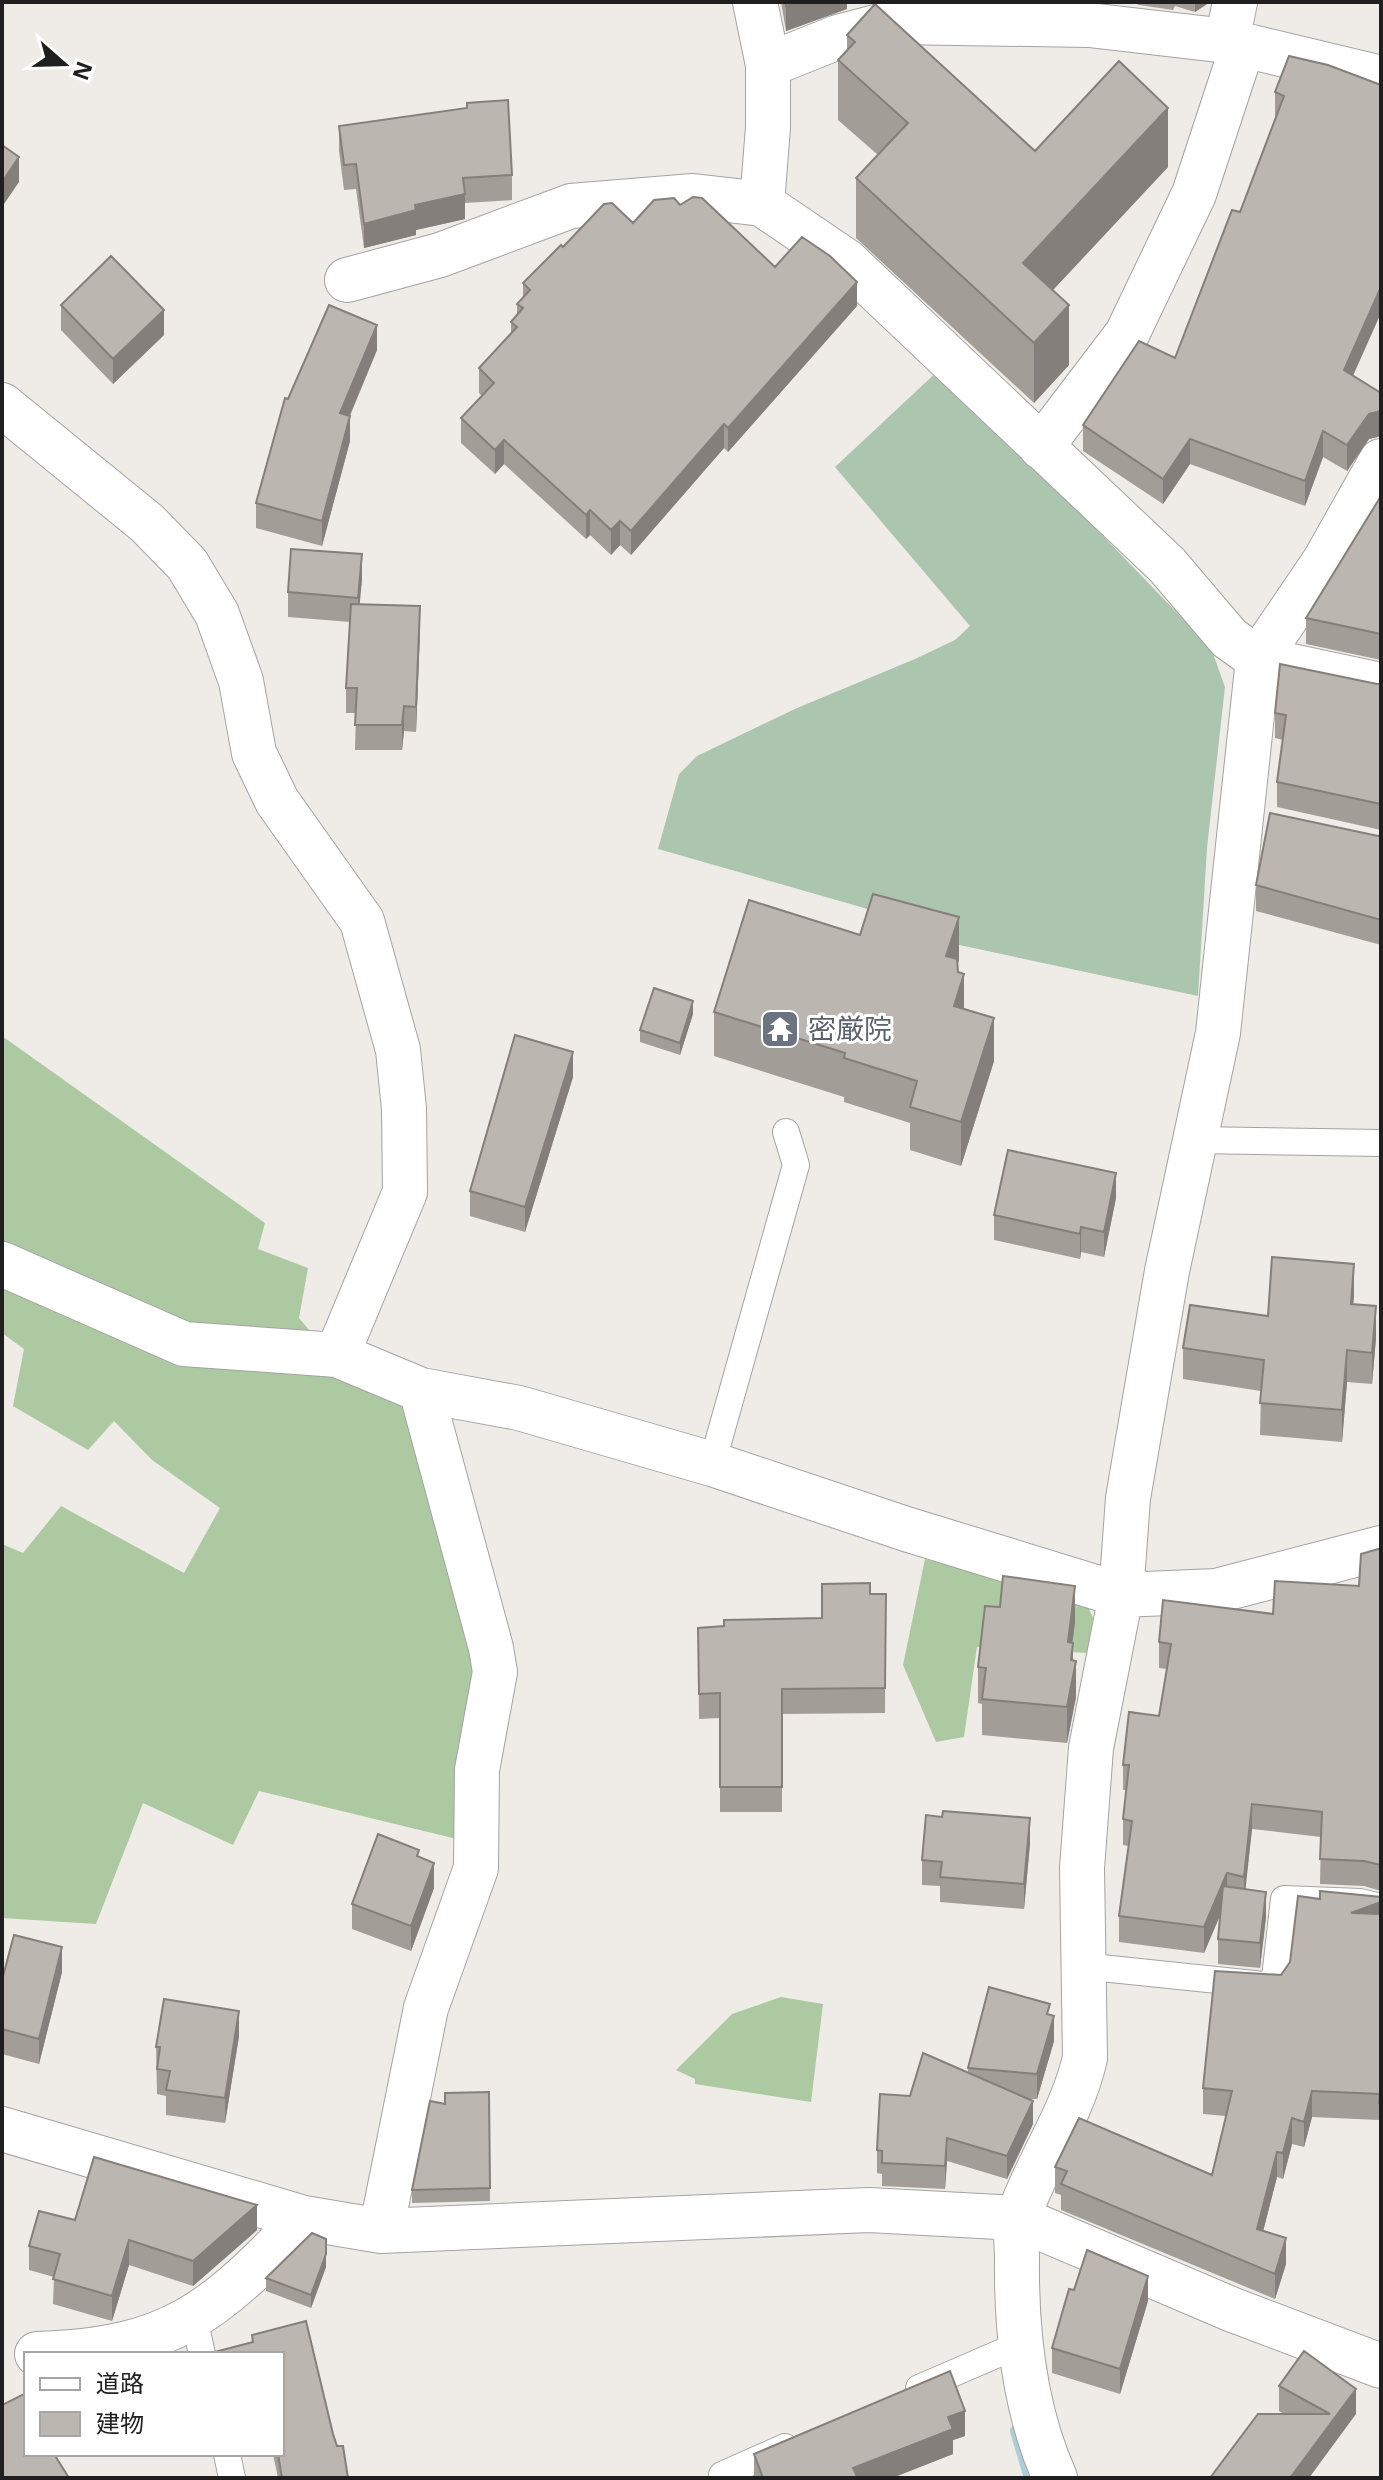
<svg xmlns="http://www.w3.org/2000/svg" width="1383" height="2480" font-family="'Open Sans','Noto Sans JP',sans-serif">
	<rect width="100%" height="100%" fill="#efece7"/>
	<path fill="#adc9a1" d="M2,1036L265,1223L258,1249L308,1268L299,1318L337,1363L415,1395L491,1648L461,1840L259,1791L233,1845L143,1803L96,1924L2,1918V1544L23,1553L61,1506L184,1573L220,1508L152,1460L114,1421L88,1450L13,1406L24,1349L2,1333Z
		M925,1559L1087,1604L1093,1618L1088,1653L977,1647L964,1737L936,1742L903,1665Z
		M781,1997L823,2004L811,2102L695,2084V2079L676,2070L732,2014Z"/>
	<path fill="#abc5af" d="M941,368L1211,648L1225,687L1207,848L1198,996L917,936L920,924L658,849L679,774L697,756L797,708L915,659L955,640L970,626L835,467Z"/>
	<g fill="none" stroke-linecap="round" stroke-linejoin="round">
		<path stroke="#adced7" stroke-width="14" d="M1017,2431L1031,2478"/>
		<defs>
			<path id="lane" d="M1194,1140L1381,1143
				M712,1464L796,1165L786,1132
				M1082,1966L1274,1986L1284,1899L1360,1902L1381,1907
				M194,2318L202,2354
				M919,2388L1021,2344
				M227,2454L232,2478
				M722,2475L785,2447"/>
			<path id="street" d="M755,2L768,65V127L762,204L846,261L1167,565L1229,638L1258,659L1381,685
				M1055,2L1089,25L1227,41L1381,78
				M1227,41L1235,2
				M768,65L838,37L895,22L1089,25
				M347,280L440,255L571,206L693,196L762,204
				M2,405L147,523L187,564L217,614L241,681L254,753L277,801L362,921L398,1050L404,1109L405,1192L337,1355
				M1041,447L1127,334L1194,194L1243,45
				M2,1264L184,1344L337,1355L421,1390L519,1408L712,1464L906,1529L1121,1595L1216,1591L1381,1548
				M2,2129L304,2218L381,2231L869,2210L1017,2218L1233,2310L1381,2366
				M381,2231L426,2008L476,1868L477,1770L495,1672L491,1648L421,1390
				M37,2354C172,2350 214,2312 304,2218
				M1055,2478C1024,2409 1016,2333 1017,2258C1017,2245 1014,2228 1019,2215C1038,2161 1072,2115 1085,2058L1082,1868L1091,1748L1121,1595L1128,1498L1167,1271L1218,1033L1258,659L1324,562L1381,461"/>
		</defs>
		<use href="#lane" stroke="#a3a3a3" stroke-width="28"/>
		<use href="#street" stroke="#a3a3a3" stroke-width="46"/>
		<use href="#lane" stroke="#fff" stroke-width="26"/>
		<use href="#street" stroke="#fff" stroke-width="44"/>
	</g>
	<path fill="#a29d97" d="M781,2H847V9L786,31Z
		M1130,2H1210L1195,12L1175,6L1173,10L1139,5Z
		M847,35L1035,151L1168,167L1053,290L1069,365L1034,403L856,238V178L878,155L838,120V60L847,50Z
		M1289,56L1353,376L1381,393V436L1369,439L1347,471L1323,457L1305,506L1190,464L1163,504L1083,451V425L1175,358L1240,212L1276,118H1275V92Z
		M339,126L512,175V200L465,203V219L416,230V235L364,248L356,189L344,190L339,151Z
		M680,205L775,267L857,306L728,452L724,448L631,555L620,545L611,555L590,535L586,539L504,464L495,474L461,443V418L482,396L479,393V368L511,334V322L517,315V304L523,297V283L563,247Z
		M61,305L164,335L113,384L61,330Z
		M377,350L350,416V441L322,546L256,528V503L288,399Z
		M1381,496V660L1306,644V618Z
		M362,579L359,604L420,631L416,732L404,731L402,750H355L356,713H346V688L350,622L288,617V592Z
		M1377,684H1381V830L1277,807V782L1283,740L1275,738V713Z
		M1381,835V945L1256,911V885Z
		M860,935L959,960L957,965L964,1009L994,1061L961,1166L910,1150V1123L844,1102V1097L714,1056V1012Z
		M693,1014L680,1055L640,1042V1030Z
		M573,1077L525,1232L470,1216V1191Z
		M1116,1198L1104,1257L1081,1252L1080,1259L994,1240V1215Z
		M1354,1295L1353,1305L1376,1338L1372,1384L1347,1382L1342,1442L1260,1435L1261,1391L1183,1379V1348L1268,1316Z
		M1381,1550V1891L1364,1886L1320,1884L1321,1837L1252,1829L1245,1889L1266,1917L1260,1968L1218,1964V1939L1221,1914L1204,1953L1119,1942V1916L1129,1846L1123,1845V1819L1126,1790H1123V1765L1159,1716L1167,1669L1159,1668V1642L1273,1614L1359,1586Z
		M870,1594H886L885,1713L782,1714V1812H720V1718L699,1719L698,1628L822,1618Z
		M1075,1622L1072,1643L1076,1697L1067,1743L982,1735V1704L978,1703V1667Z
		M1030,1843L1024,1909L940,1902V1886L922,1885V1860Z
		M419,1857L434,1888L411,1951L352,1929V1904Z
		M1381,1897V2129L1379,2128V2120L1312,2117L1304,2147L1292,2144L1283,2179L1277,2177L1263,2231L1286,2264L1275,2299L1061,2210V2195L1055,2193V2167L1212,2175L1226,2116L1203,2114V2088L1290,1962L1320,1899Z
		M62,1972L39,2064L2,2054V1980Z
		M1050,2015L1054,2041L1037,2099H1028L1033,2124L1007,2179L947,2161L945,2189L882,2186V2174L877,2173V2150L910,2096L968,2073V2068Z
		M239,2036L225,2123L166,2115V2096L157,2094L156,2047Z
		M489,2092L490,2201L412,2203V2190L445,2104Z
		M75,2220L257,2230L193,2286L129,2265L112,2321L53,2304L54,2277L29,2270V2246Z
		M326,2267L311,2308L266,2291V2278Z
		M1148,2301L1120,2394L1052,2373V2348Z
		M252,2335L333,2434L348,2478H278L273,2454H282L252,2342Z
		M1279,2386L1356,2414H1284L1279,2411Z
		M965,2436L953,2440V2454L892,2478H754V2454Z"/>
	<path fill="#847f7b" d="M797,2H847V9L786,31V6Z
		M1195,2H1210L1195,12Z
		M1168,108V167L1023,322V263Z
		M19,157V182L2,207V182Z
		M465,194V219L416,230V235L364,248V224L415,205Z
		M857,282V306L728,452V428Z
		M1381,287V313L1344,396V370Z
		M1069,305V365L1034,403V343Z
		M164,310V335L113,384V359Z
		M377,325V350L340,438V413Z
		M1381,411V436L1369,439L1347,471V445L1369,414Z
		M350,416V441L322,546V521Z
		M724,424V448L631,555V531Z
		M1323,431V457L1305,506V481Z
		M1190,439V464L1163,504V479Z
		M504,440V464L495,474V450Z
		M590,510V535L586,539V515Z
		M620,521V545L611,555V530Z
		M362,554V579L358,623V598Z
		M420,606V631L416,732V707Z
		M404,706V731L402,750V725Z
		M959,917V960L946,999V956Z
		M964,974V1018L954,1006Z
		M693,1001V1014L680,1055V1043Z
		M994,1018V1061L961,1166V1122Z
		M573,1052V1077L525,1232V1207Z
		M1116,1173V1198L1104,1257V1232Z
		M1081,1227V1252L1080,1259V1234Z
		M1354,1264V1295L1351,1336V1304Z
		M1376,1306V1338L1372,1384V1353Z
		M1347,1350V1382L1342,1442V1410Z
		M1075,1586V1622L1068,1678V1642Z
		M1073,1643V1674L1076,1661V1697L1067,1743V1707Z
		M1252,1804V1829L1244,1903V1877Z
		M1030,1818V1843L1024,1909V1884Z
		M434,1863V1888L411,1951V1926Z
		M1227,1873V1898L1204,1953V1927Z
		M1266,1892V1917L1260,1968V1943Z
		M1381,1902V1928L1351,1913Z
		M62,1947V1972L39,2064V2039Z
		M239,2011V2036L225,2123V2098Z
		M1054,2016V2041L1037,2099V2074Z
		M1312,2091V2117L1304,2147V2122Z
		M1033,2101V2124L1007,2179V2156Z
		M1292,2118V2144L1283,2179V2153Z
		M947,2138V2161L945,2189V2166Z
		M1277,2152V2177L1257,2255V2229Z
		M257,2205V2230L193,2286V2261Z
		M1286,2238V2264L1275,2299V2274Z
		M129,2240V2265L112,2321V2296Z
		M326,2254V2267L311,2308V2295Z
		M1148,2276V2301L1120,2394V2369Z
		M1356,2389V2414L1309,2478H1290Z
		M965,2411V2436L953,2440V2454L892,2478H853V2468L948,2417Z"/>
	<path fill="#bcb6b0" stroke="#847f7b" stroke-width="2" d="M786,2H797L786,6Z
		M875,4L1035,151L1119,61L1168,108L1023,263L1069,305L1034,343L856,178L908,123L838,60L855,42L847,35Z
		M1289,56L1328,65L1381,85V287L1344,370L1381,393V411L1369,414L1347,445L1323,431L1305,481L1190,439L1163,479L1083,425L1139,341L1175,358L1232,210L1240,212L1284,96L1275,92Z
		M508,100L512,175L463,178L465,194L415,205L416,210L364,224L356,164L344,165L339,126L467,108V103Z
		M2,145L19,157L2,182Z
		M693,197L702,198L775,267L802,237L830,256L857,282L728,428L724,424L631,531L620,521L611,530L590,510L586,515L504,440L495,450L461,418L494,383L479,368L517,327L511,322L523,308L517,304L530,290L523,283L561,245L563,247L604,204L612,203L633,223L654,200L674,198L680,205Z
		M111,256L164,310L113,359L61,305Z
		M329,305L377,325L340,413L350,416L322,521L256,503L285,398L288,399Z
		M1381,496V634L1306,618Z
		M291,549L362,554L358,598L288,592Z
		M351,604L420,606L416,707L404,706L402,725H355L357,688H346Z
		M1280,664L1377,684H1381V804L1277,782L1286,715L1275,713Z
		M1270,813L1378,836L1381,835V920L1256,885Z
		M873,894L959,917L946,956L957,959L958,972L964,974L954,1006L994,1018L961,1122L910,1107L917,1081L844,1058L845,1053L714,1012L749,900L860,935Z
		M654,988L693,1001L680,1043L640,1030Z
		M515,1035L573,1052L525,1207L470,1191Z
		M1008,1150L1116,1173L1104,1232L1081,1227L1080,1234L994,1215Z
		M1272,1257L1354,1264L1351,1304L1376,1306L1372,1353L1347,1350L1342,1410L1260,1403L1264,1360L1183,1348L1190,1305L1268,1316Z
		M1378,1549L1381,1550V1865L1364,1861L1320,1859L1322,1812L1252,1804L1244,1877L1227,1873L1204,1927L1119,1916L1132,1821L1123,1819L1129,1765H1123L1129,1712L1159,1716L1171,1644L1159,1642L1163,1600L1273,1614L1275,1581L1359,1586L1361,1554Z
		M1003,1576L1075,1586L1068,1642L1073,1643L1071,1660L1076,1661L1067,1707L982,1699L986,1668L978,1667L985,1606L1000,1607Z
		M870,1583V1594H886L885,1688L782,1689V1787H720V1693L699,1694L698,1628L724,1626V1620L822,1618V1584Z
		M943,1811L1030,1818L1024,1884L940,1877L942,1862L922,1860L926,1815L942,1817Z
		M378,1834L419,1850L417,1856L434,1863L411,1926L352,1904Z
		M1223,1886L1266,1892L1260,1943L1218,1939Z
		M1320,1891L1381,1897V1902L1351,1913L1381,1914V2103H1379L1380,2094L1312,2091L1304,2122L1292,2118L1283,2153L1277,2152L1257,2229L1286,2238L1275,2274L1061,2184L1067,2171L1055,2167L1079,2118L1212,2175L1232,2091L1203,2088L1215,1971L1281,1975L1290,1962L1298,1896L1320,1899Z
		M14,1935L62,1947L39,2039L2,2029V1980Z
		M989,1987L1050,2004L1047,2014L1054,2016L1037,2074L968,2068Z
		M164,1999L239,2011L225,2098L166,2090L170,2071L157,2069L160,2047H156Z
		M923,2053L1033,2101L1007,2156L947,2138L945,2166L882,2163V2151L877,2150L880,2094L910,2096Z
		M489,2092L490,2188L412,2190L430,2101L445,2104V2093Z
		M94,2157L257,2205L193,2261L129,2240L112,2296L53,2279L60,2254L29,2246L39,2211L75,2220Z
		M312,2233L326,2239V2254L311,2295L266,2278Z
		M1087,2250L1148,2276L1120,2369L1052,2348L1069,2289L1074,2290Z
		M306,2321L333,2434L337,2446H343L348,2478H282L278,2454H282V2354H207L253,2342L252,2335Z
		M1304,2351L1356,2389L1290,2478H1210L1258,2414H1330L1279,2386Z
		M950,2371L965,2411L948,2417L953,2429L853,2468L857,2476L853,2478H763L754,2454Z
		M26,2393V2454H54L69,2478H2V2405Z"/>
	<defs>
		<symbol id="temple-square" viewBox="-11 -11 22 22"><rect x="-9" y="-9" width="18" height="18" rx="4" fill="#6b7280" stroke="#fff"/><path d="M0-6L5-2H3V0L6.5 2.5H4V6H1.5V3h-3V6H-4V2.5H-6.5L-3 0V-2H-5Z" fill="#fff"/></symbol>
	</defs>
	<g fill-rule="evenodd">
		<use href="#temple-square" x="758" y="1007" width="44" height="44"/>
	</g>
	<g text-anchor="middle" stroke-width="6" stroke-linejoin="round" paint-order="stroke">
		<g font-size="28" fill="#5b616d" stroke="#fff" text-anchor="start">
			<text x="808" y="1039">密厳院</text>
		</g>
	</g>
	<rect width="1383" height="2480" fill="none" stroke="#1f1f1f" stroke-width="8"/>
	<rect x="24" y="2352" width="260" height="104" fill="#ffffff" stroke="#a5a5a5" stroke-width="2"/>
	<rect x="40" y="2378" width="40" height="12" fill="#ffffff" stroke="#a5a5a5" stroke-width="2"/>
	<text x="96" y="2392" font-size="24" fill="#1f1f1f">道路</text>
	<rect x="40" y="2412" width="40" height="24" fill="#bcb6b0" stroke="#a5a5a5" stroke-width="2"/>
	<text x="96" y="2432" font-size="24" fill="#1f1f1f">建物</text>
	<g transform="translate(64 64) rotate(110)" stroke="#ffffff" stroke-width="6" paint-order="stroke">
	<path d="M0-6L14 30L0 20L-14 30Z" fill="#1f1f1f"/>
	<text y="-12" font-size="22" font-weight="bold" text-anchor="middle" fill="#1f1f1f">N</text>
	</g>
</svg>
